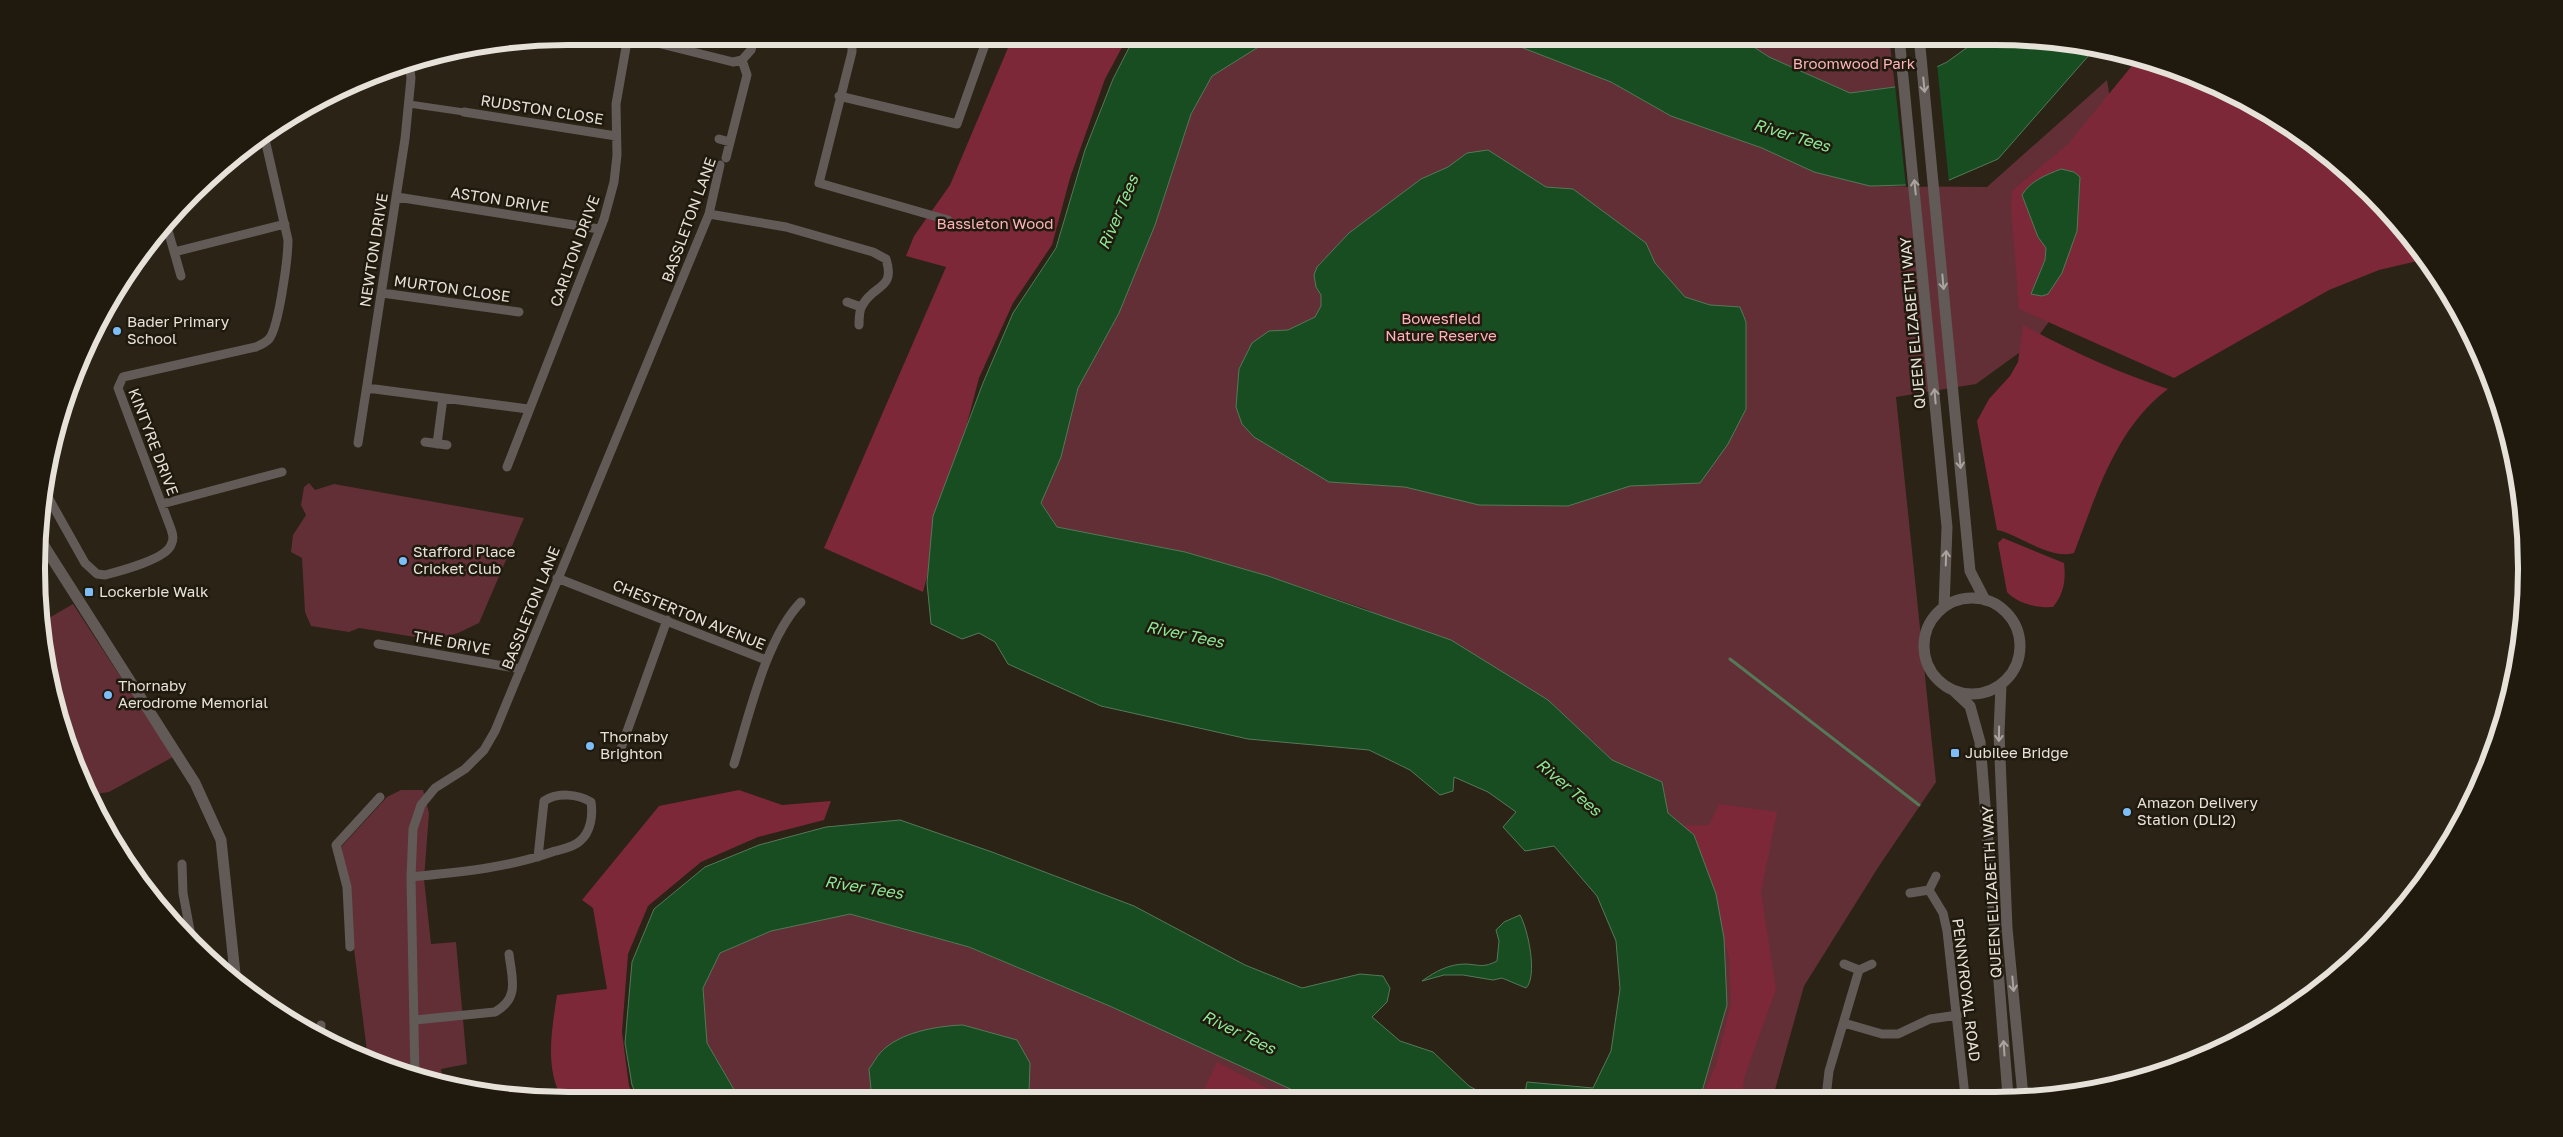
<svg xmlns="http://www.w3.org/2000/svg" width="2563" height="1137" font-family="'Golos Text',sans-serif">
	<rect width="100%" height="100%" fill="#2a2316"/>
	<path fill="#622f37" d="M1276,36H1492L1611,82L1671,116L1762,148L1814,172L1870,186L1987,187L2107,80L2128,214L2034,342L1976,384L1896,397L1936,782L1879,866L1804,986L1773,1097H1697L1703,1088L1694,835L1668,813L1662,782L1612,760L1548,700L1366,609L1268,576L1185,552L1057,527L1041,502L1061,457L1078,388L1119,313L1155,225L1191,114L1212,76Z
		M1737,36H1889L1895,87L1850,93L1769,57Z
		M309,483L315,490L334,484L524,518L479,623L458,633L434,640L359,628L349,632L311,626L305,612L302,558L291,552L293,535L306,515L301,505L304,487Z
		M73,604L173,757L109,792L90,795L65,740L46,672L42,622Z
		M401,790H423L429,813L424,879L431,944L456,942L467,1064L441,1069L444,1085L397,1072L368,1059L341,847L387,797Z
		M850,914L968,947L1112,1007L1310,1098L740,1100L707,1043L703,988L720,953L771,931Z"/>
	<path fill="#7c2839" d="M1013,36H1128L1105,79L1070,178L1052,245L1013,303L979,378L923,592L824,548L946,267L906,256L914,236L950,185Z
		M2139,57L2166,65L2261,108L2346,169L2417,245L2426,259L2379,270L2329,290L2174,378L2019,309L2011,207L2012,191L2068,144Z
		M2023,325C2071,351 2116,372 2168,389C2115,429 2097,494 2074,553C2049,560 2021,535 1997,530L1977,421L1989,399L2010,376L2018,362Z
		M2003,538L2064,563C2066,580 2064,594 2053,607C2037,608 2018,604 2007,592L1998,543Z
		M739,790L782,805L831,801L824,820L758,837L701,862L648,906L628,954L622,1032L629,1086L636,1101L563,1100C544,1069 552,1029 557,995L607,989L593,908L582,900L659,806Z
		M1719,804L1777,812L1761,892L1776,989L1745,1075L1741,1097H1702L1716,1065L1731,1003L1729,957L1701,871L1675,826L1709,825Z
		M1217,1062L1288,1099H1178L1163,1091L1202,1094Z"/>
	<path fill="#174d21" stroke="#557958" d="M1135,36H1276L1212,76L1191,114L1155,225L1119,313L1078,388L1061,457L1041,503L1057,527L1185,552L1268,576L1451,640L1548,700L1612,760L1662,782L1668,813L1694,835L1716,894L1724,938L1727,1005L1703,1088L1697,1097L1524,1098L1527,1082L1593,1088L1611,1051L1620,989L1616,941L1597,896L1554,846L1525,851L1503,827L1516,812L1488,792L1454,777L1453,791L1440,795L1410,770L1369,750L1248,739L1101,706L1008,664L995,642L979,633L962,639L931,624L927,583L933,516L983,383L1013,313L1056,248L1085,150L1113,79Z
		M1492,36H1737L1769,57L1850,93L1895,87L1947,62L1983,36L2097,46L1998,159L1940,184L1870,186L1814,172L1762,148L1671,116L1611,82Z
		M1488,150L1546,187L1573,189L1646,243L1655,263L1685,297L1710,305L1740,307L1746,322V409L1728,444L1700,483L1630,486L1568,506L1479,505L1405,487L1329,482L1254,437L1242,424L1236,407L1239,369L1252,343L1269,331L1288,330L1315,317L1321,306V295L1316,287L1314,275L1317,267L1349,233L1421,179L1448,167L1467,153Z
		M2061,169L2074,172L2080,177L2077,231L2062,273L2048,294L2042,296L2031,294L2045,260L2046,248L2038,237L2022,195C2030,181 2046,175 2061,169Z
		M900,820L992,852L1134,906L1245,965L1302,988L1360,974L1383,976L1390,988L1387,1002L1372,1017L1400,1041L1433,1052L1469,1086L1491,1098H1310L1112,1007L969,947L850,914L771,931L720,953L703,988L707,1043L740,1100L639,1101L632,1085L625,1043L632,962L654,909L705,867L759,845L826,827Z
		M1520,915C1528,929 1538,976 1526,988L1502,978L1493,980L1463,975H1444L1422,981C1436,971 1449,964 1466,964C1481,965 1483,968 1497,961L1499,941L1496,930L1504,922Z
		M963,1025L1017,1040L1030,1063L1029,1092L1032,1099L872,1100L869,1069C873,1064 876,1057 881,1052C900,1032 937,1026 963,1025Z"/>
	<path fill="#2a2316" d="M1937,64L1949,183L1941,186L1906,187L1895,85Z"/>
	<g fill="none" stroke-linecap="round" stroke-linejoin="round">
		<path stroke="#557958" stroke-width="3" d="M1730,659L1919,805"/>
		<path stroke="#625a57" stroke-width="7" d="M409,104L464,112"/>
		<path stroke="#625a57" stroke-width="9" d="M629,36L733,62L742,60
			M852,36V52L819,183L948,220
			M742,60L751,50L755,36
			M839,96L957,124L988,36
			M464,112L616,136
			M719,139L730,142
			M726,158L747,75L742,60
			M397,197L599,229
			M709,214L786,227L873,252L886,259C896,290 873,284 862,306C859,311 859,319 859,325
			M167,227L181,276
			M174,252L285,224
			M382,293L519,312
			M847,302L861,307
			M367,388L528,409
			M425,442L447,445
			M358,443L405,139L411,78L409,61
			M437,444L443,398
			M507,467L604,219L614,182L617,155L616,104L628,36
			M44,490L85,563L97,574L105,575C120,571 166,559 171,545C174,539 173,535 171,529L118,388L123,377L256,347C260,345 265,343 269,339C279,327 288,257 288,240L264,135
			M162,504L282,472
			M557,578L766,660
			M378,644L521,669
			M621,748L667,620
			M734,764C749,716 766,638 801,602
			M182,864L183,893L192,941
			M411,877C460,872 508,868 555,851C563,849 574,847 580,841C591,832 593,815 591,802C578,794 557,792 544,801L538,857
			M1929,890L1943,913L1947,931L1965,1096
			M1910,893L1929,890L1936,876
			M350,947L347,887L336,845L380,797
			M1844,964L1859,970
			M2323,979L2324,986
			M415,1020L495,1012C520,998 512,979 509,954
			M1844,1023L1882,1034H1898L1930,1019L1958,1015
			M320,1038L321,1025
			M415,1077L411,877L413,829L421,805L435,788L465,769L484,750L495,731L709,214L720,165
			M1826,1097L1829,1071L1859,970L1872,964"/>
		<path stroke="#625a57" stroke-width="11" d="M1899,36L1947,527L1944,607
			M1919,36L1970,571L1985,600
			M39,538L195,783L221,840L236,983
			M1924 646a48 48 0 1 1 96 0a48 48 0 1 1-96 0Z
			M2001,685L1999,733L2007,928L2023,1096
			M1955,692L1970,706L1980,742L2008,1096"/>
	</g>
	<defs><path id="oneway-shaft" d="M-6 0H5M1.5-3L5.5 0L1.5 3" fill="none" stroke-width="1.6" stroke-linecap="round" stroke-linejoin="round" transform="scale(1.25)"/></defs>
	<g stroke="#aba49e">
		<use href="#oneway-shaft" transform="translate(1924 85) rotate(84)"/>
		<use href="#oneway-shaft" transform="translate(1915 187) rotate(-96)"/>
		<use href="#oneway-shaft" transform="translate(1943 282) rotate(85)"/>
		<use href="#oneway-shaft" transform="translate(1935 396) rotate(-95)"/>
		<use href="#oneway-shaft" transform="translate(1960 461) rotate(85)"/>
		<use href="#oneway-shaft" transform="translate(1946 558) rotate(-88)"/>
		<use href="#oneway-shaft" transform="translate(1999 734) rotate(91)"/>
		<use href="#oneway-shaft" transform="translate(2013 984) rotate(85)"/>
		<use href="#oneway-shaft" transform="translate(2004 1048) rotate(-94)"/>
	</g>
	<g fill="#7dbef9" stroke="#20190d" stroke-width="2">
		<circle cx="117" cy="331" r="5"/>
		<circle cx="403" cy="561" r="5"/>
		<rect x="84" y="587" width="10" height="10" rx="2.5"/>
		<circle cx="108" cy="695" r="5"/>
		<circle cx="590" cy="746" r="5"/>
		<rect x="1950" y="748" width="10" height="10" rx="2.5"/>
		<circle cx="2127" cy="812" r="5"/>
	</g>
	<g text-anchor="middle" stroke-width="5" stroke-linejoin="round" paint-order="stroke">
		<g font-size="15" fill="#feb3bb" stroke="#20190d">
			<text x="1854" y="69">Broomwood Park</text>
			<text x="995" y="229">Bassleton Wood</text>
			<text x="1441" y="324">Bowesfield<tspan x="1441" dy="17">Nature Reserve</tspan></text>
		</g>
		<g font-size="15" fill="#e6e1d9" stroke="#20190d">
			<text transform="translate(542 110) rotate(9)" y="5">RUDSTON CLOSE</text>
			<text transform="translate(500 200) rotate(9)" y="5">ASTON DRIVE</text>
			<text transform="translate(689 220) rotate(-70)" y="5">BASSLETON LANE</text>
			<text transform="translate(374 250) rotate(-81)" y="5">NEWTON DRIVE</text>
			<text transform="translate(575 251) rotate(-70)" y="5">CARLTON DRIVE</text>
			<text transform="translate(452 289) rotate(8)" y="5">MURTON CLOSE</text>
			<text transform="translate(1913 323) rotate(-95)" y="5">QUEEN ELIZABETH WAY</text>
			<text transform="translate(153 442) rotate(69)" y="5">KINTYRE DRIVE</text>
			<text transform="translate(531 608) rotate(-68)" y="5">BASSLETON LANE</text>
			<text transform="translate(689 615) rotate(22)" y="5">CHESTERTON AVENUE</text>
			<text transform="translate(452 643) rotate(10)" y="5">THE DRIVE</text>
			<text transform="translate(1992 892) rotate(-93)" y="5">QUEEN ELIZABETH WAY</text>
			<text transform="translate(1966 990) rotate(83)" y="5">PENNYROYAL ROAD</text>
		</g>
		<g font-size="15" fill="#e6e1d9" stroke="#20190d" text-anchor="start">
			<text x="127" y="327">Bader Primary<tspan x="127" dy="17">School</tspan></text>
			<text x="413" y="557">Stafford Place<tspan x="413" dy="17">Cricket Club</tspan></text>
			<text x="99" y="597">Lockerbie Walk</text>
			<text x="118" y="691">Thornaby<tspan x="118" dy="17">Aerodrome Memorial</tspan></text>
			<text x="600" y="742">Thornaby<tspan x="600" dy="17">Brighton</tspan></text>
			<text x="1965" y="758">Jubilee Bridge</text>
			<text x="2137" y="808">Amazon Delivery<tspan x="2137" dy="17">Station (DLI2)</tspan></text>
		</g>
		<g font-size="16" font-style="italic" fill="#8be895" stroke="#20190d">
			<text transform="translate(1792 135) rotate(17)" y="6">River Tees</text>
			<text transform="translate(1118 212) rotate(-67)" y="6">River Tees</text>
			<text transform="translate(1185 634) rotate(12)" y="6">River Tees</text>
			<text transform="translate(1569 787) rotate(40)" y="6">River Tees</text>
			<text transform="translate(864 887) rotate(9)" y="6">River Tees</text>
			<text transform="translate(1239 1032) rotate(26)" y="6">River Tees</text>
		</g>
	</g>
	<path d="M0 0H2563V1137H0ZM568 45H1995A523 523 0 0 1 2518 568V569A523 523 0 0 1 1995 1092H568A523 523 0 0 1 45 569V568A523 523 0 0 1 568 45Z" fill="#20190d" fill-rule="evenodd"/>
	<path fill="none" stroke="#e6e1d9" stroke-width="6" d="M568 45H1995A523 523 0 0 1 2518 568V569A523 523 0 0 1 1995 1092H568A523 523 0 0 1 45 569V568A523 523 0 0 1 568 45Z"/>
</svg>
